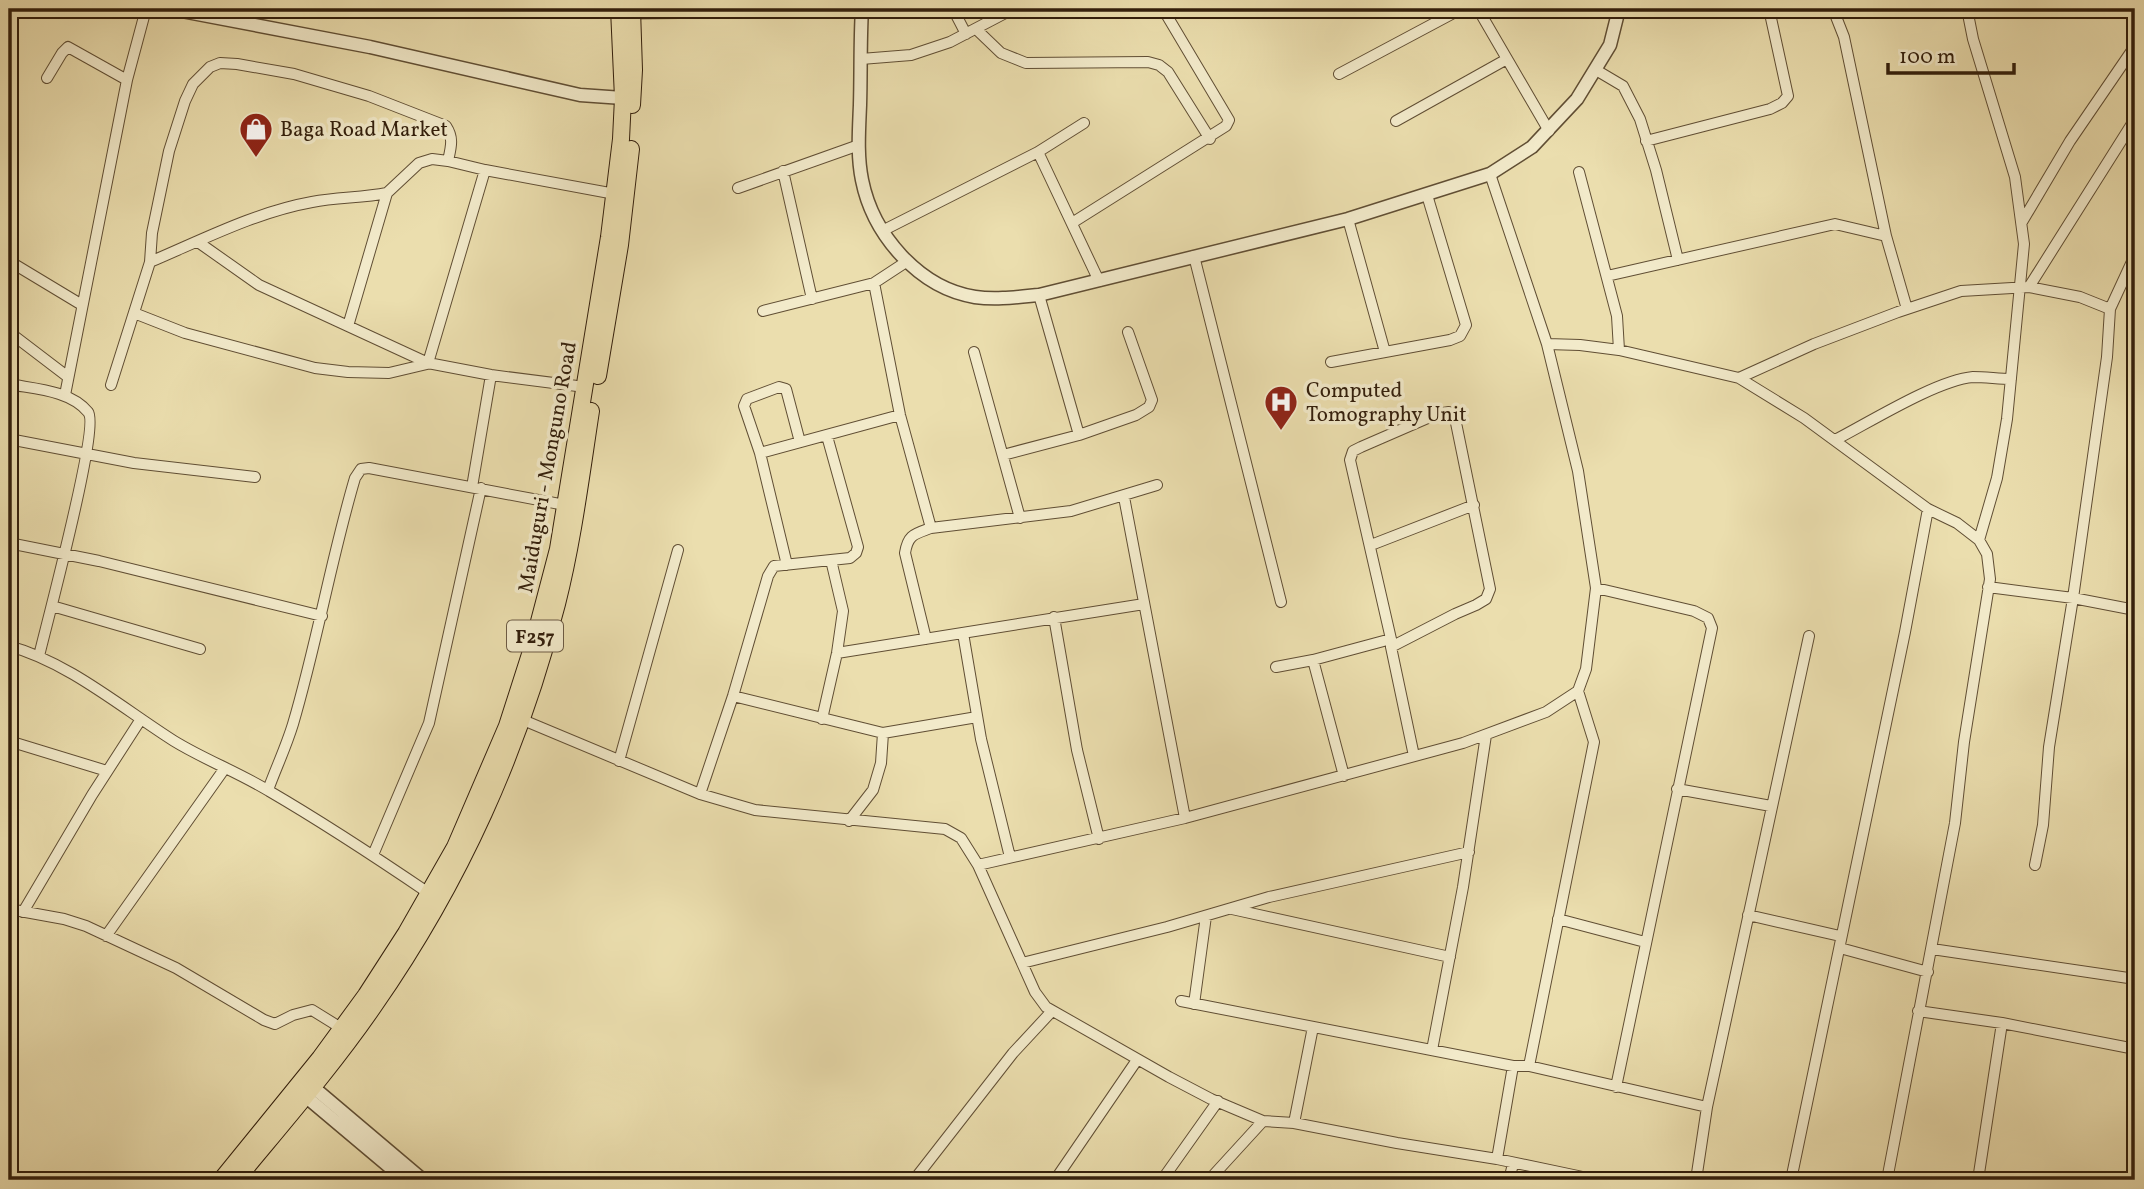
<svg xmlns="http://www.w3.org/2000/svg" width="2144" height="1189" font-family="Vollkorn,serif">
	<rect width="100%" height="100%" fill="#ebdeae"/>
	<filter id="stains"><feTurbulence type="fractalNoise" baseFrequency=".00286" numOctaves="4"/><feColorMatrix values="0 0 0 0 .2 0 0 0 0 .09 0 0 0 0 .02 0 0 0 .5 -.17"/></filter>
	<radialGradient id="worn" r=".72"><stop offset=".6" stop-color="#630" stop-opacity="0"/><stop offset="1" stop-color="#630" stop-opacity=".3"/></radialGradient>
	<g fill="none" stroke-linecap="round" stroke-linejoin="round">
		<defs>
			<path id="minor" d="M953,9L966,34
				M1478,9L1549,131
				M1833,9L1844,37L1886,236L1907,309
				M1967,9L1973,39L2015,177L2024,244L2007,419L1997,478L1979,540
				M976,29L1001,53L1026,63L1148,62L1159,65L1168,72L1210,139
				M861,59L911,55L950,42L1013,9
				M1596,70L1623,86L1640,119L1656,170L1678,260
				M1339,74L1461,9
				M47,78L62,53L68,47L127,80
				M1396,121L1507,59
				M1646,141L1770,109L1782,103L1788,96L1769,9
				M1038,152L1099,281
				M783,171L812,299
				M1579,172L1617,316L1619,350
				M738,188L859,145
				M1348,219L1385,352
				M2022,222L2070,141L2135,46
				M1072,223L1226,126L1229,120L1163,9
				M882,231L1038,152L1084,123
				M198,242L259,285L428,363L491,375L585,387
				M1194,256L1281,602
				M9,261L82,305
				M150,262C202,240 256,212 312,202C337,197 362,198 387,193
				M1607,276L1835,224L1886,236
				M874,283L900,415L931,528
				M2029,287L2135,119
				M1039,295L1079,435
				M763,311L874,283L906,262
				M134,313L185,333L315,368L348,372L389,373L427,364
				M348,326L387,193L419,163L432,159L448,161L485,170L615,194
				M9,332L68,377
				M1547,344L1580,345L1619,350L1739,378L1804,418L1928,509L1957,523L1979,540L1987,554L1990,579L1964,742L1955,823L1887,1180
				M974,352L1020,518
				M1331,362L1450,340L1460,336L1466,325L1427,195
				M428,363L485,170
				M1739,378L1814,344L1898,312L1961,291L2029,287L2080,297L2110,309
				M9,384C34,389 70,390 88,412C100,426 46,626 39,656
				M111,385L150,262L152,233L169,151L185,101L193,84L210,67L220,63L237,64L294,74L369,96L446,126C454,138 451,147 448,161
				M65,395L127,80L146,9
				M9,439L134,463L255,477
				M1835,440C1870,422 1937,380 1973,377C1986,377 1999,379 2011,379
				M760,453L900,415
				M1003,455L1079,435L1136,415L1149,407L1152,400L1128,332
				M472,487L491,375
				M1124,497L1185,818
				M9,543L99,561L322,616
				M1371,545L1474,505
				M787,565L760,453L744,406L747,399L779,387L786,389L800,442
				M1988,587L2073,598L2135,610
				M1596,588L1694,611L1708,618L1712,628L1616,1087
				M52,606L200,649
				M1054,617L1077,750L1099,839
				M963,633L981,739L1010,857
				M926,639L905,553C908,534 915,534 931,528L1071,511L1157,485
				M9,646C68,662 122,708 174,741C205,760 238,772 269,791C324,823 377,858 430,894
				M1391,647L1455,614L1476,605L1486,599L1490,589L1455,418L1449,412L1437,414L1361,447L1353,451L1350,460L1391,639V647L1414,756
				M837,653L1144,604
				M1313,660L1344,776
				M1276,667L1313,660L1391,639
				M733,696L883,733L977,717
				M822,719L837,653L843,611L831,560
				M523,720L700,794L755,810L945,829L961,838L978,865L1035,992L1046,1007L1169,1077L1211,1099L1263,1121L1294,1123L1397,1143L1497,1159L1597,1180
				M9,741L107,771
				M619,761L678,550
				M1677,789L1771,806
				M268,790C276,768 286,747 293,724C317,643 331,559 355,478L361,469L369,468L565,505
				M700,794L733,696L768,576L774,566L850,558L856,553L858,547L827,436
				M849,821L873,790L881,763L883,733
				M373,855L429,723L481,488
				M978,865L1185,818L1463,743L1546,712L1578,691L1586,669L1596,588L1578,471L1547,344L1490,174
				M2035,865L2043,825L2049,747L2073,598L2107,357L2110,309L2135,255
				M9,909L64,919L86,926L176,968L264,1020L275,1024L293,1015L312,1010L341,1028
				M1232,909L1450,957
				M23,912L92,795L141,719
				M1748,915L1840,936
				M1558,919L1645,942
				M106,936L225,768
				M1840,948L1928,972
				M1932,949L2135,979
				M1022,963L1167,927L1269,897L1469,852
				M1181,1001L1513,1066H1529L1707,1107
				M1194,1004L1206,916
				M1918,1011L2002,1023L2135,1049
				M1432,1050L1463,887L1486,735
				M1529,1066L1594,742L1578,691
				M1294,1123L1313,1027
				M1497,1159L1513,1066
				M914,1180L1013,1053L1052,1011
				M1055,1180L1137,1060
				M1162,1180L1218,1101
				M1209,1180L1263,1121
				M1509,1180L1513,1164
				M1696,1180L1707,1107L1809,636
				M1791,1180L1905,632L1928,509
				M1978,1180L2002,1023
				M2134,1180L2135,1172"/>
			<path id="tertiary" d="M171,9L370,47L580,95L623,98
				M862,9C860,41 861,73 860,105C859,130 857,156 862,180C873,235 919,288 975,297C996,300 1018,297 1039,295L1348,219L1490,174L1532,147L1577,99L1610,45L1619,9
				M624,12L862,10
				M306,1081L423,1180
				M298,1090L405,1180"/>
			<path id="primary" d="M632,9L634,70L632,105
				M598,376L620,245L631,149
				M221,1180L320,1058L366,995L406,933L455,847L507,726L532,648L558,549L609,237L621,139L623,98L619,9
				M236,1180C283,1123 332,1067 374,1006C461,881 519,751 557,604C573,541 581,476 591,411"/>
		</defs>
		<use href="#minor" stroke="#604e34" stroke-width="12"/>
		<use href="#tertiary" stroke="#604e34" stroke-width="15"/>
		<use href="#primary" stroke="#321e0b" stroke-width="18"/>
		<use href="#minor" stroke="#f2eaca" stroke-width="10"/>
		<use href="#tertiary" stroke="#f2eaca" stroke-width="12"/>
		<use href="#primary" stroke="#ebdeae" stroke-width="16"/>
	</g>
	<defs>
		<symbol id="shop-pin" viewBox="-11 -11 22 30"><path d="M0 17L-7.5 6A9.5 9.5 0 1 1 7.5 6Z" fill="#8f2418" stroke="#f2eaca"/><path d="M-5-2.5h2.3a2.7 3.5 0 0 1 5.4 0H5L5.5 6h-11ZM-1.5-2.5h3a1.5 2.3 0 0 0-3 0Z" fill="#fff"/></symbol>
		<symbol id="hospital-pin" viewBox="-11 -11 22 30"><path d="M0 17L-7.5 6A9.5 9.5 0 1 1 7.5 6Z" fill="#8f2418" stroke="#f2eaca"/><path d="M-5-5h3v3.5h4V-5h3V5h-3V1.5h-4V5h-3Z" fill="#fff"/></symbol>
	</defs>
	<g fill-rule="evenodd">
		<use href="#shop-pin" x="237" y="110" width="38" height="52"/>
		<use href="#hospital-pin" x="1262" y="383" width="38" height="52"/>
	</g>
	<g text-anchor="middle" stroke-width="7" stroke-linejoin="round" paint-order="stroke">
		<rect fill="#f2eaca" stroke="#6c5b44" stroke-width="2" x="507" y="620.5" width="56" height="31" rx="5"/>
		<g font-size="19" font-weight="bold" fill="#321e0b">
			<text x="535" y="643">F257</text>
		</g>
		<g font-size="21" fill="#321e0b" stroke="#f2eaca" text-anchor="start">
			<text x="280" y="136">Baga Road Market</text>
			<text x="1306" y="397">Computed<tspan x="1306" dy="24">Tomography Unit</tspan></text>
		</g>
		<g font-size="21" fill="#321e0b" stroke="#f2eaca">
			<text transform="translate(547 467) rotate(-80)" y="7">Maiduguri - Monguno Road</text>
		</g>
	</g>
	<rect width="2144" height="1189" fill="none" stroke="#ebdeae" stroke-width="35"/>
	<rect x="10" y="10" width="2123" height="1168" fill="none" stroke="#321e0b" stroke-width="3.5"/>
	<rect x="18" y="18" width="2109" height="1154" fill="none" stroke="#321e0b" stroke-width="2"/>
	<path d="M1888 63v10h126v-10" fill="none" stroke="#321e0b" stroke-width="3.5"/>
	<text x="1899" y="63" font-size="21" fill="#321e0b" stroke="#f2eaca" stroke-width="5" paint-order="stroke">100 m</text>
	<rect width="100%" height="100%" filter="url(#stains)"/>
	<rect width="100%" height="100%" fill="url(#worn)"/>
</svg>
